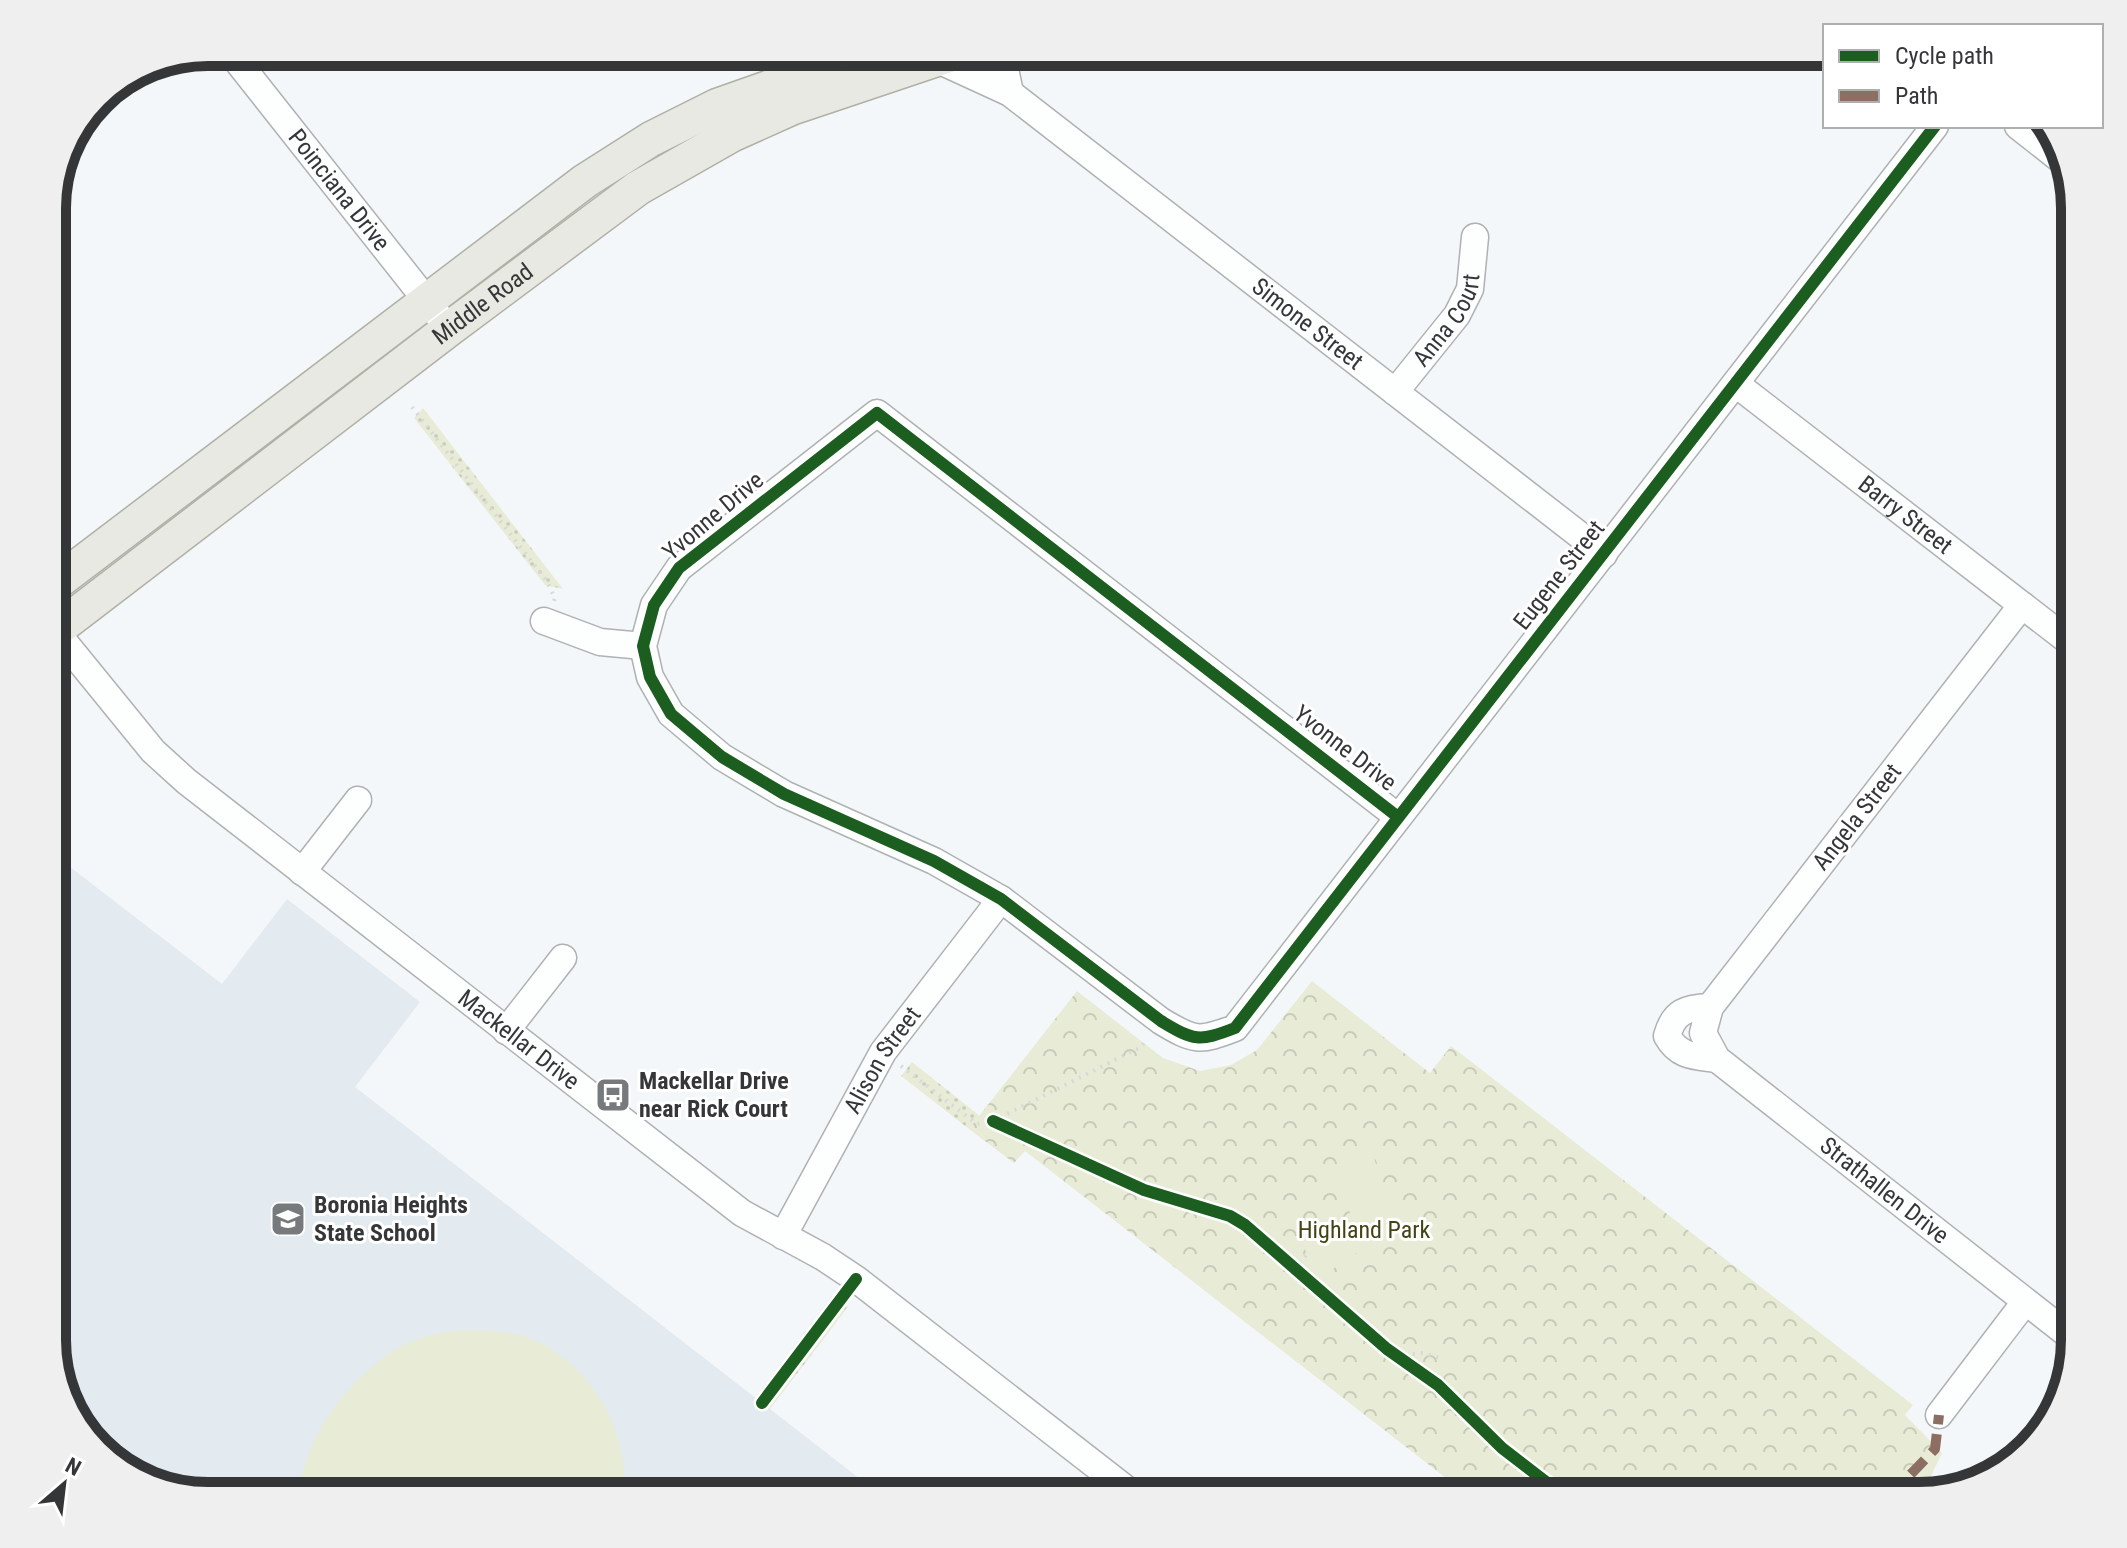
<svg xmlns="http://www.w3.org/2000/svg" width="2127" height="1548" font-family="'Roboto Condensed',sans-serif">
	<defs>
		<pattern id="grass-dots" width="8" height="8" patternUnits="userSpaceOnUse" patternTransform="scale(2)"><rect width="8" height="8" fill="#e8ecd6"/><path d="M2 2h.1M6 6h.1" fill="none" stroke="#c8cbb8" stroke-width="1.8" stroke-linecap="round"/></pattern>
		<pattern id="park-crowns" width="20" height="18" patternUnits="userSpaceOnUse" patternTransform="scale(2)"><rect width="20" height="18" fill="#e8ecd6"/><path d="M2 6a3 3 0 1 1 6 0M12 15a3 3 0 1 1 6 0" fill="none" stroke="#c8cbb8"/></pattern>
	</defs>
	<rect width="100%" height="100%" fill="#f4f7fa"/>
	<path fill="#e3eaf0" d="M52,853L222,984L287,899L420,1002L355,1087L882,1496H207L113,1464L68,1410L52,1350Z"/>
	<path fill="url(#grass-dots)" d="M423,408L563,589L545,585L414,418Z
		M912,1062L980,1116L969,1129L901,1076Z
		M832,1296L848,1307L770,1409L755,1398Z"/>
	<path fill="url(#park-crowns)" d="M1312,981L1430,1073L1451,1046L1913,1405L1905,1415L1942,1453L1922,1495L1469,1496L1025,1151L1014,1163L969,1129L1077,991L1163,1058L1200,1071L1231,1065L1257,1050Z"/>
	<path fill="#e8ecd6" d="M1368,1154L1374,1158L1389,1202L1401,1220L1400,1224L1327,1273L1320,1272L1303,1247L1306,1242L1350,1213L1337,1163L1342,1158Z
		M461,1330C489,1330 520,1331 545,1345C598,1376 629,1435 624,1496H295C302,1479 305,1459 313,1443C332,1404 367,1363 406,1344C423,1335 442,1333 461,1330Z"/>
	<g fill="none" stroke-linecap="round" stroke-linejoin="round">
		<defs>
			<g id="minor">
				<path id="s1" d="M230,52L449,329"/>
				<path id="s2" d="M936,59L1010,93L1604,554"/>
				<path d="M1010,93L1004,64L1012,52"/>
				<path d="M2018,126L2065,163"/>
				<path id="s3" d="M1736,384L2075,646"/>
				<path id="s4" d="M1395,392L1457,315L1470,289L1475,237"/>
				<path id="s5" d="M2022,605L1710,1007L1703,1033L1717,1059L2075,1340"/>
				<path d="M544,621L600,642L643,646"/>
				<path id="s6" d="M52,627L153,751L186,781L742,1213L823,1257L856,1279L1135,1496"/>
				<path d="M1398,817L877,413L679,568L654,605L643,646L650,677L671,714L722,757L784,794L934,861L1001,899L1161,1021C1194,1041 1199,1042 1235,1028L1935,126"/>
				<path d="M302,872L358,800"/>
				<path d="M1710,1007C1686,1008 1674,1011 1667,1036C1679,1057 1694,1056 1717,1059"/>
				<path d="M506,1031L563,958"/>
				<path id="s7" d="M783,1236L883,1052L1001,899"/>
				<path d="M1939,1415L2025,1302"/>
			</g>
			<g id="major">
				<path d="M52,586L585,181L651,139L717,106L870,52"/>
				<path id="s8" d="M52,633L449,329L638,188L733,134L791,108L958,52"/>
			</g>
		</defs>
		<use href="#minor" stroke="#afb1b3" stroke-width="29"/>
		<use href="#major" stroke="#afb1a6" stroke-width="37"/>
		<path stroke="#d8d8da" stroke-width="4" stroke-dasharray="2 6" stroke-linecap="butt" d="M412,407L546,580L555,598L554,601
			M52,682L63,675
			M901,1066L977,1124L993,1121L1141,1047L1147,1039
			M1294,1269L1307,1254
			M1397,1356L1422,1353L1444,1359"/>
		<use href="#minor" stroke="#fdfefe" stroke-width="26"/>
		<use href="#major" stroke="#e8e9e3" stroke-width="34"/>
		<path stroke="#8d6e63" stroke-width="10" stroke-dasharray="20 10" stroke-linecap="butt" d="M1890,1496L1935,1449L1939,1415"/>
		<defs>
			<path id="cycleway" d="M1398,817L877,413L679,568L654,605L643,646L650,677L671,714L722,757L784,794L934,861L1001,899L1161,1021C1194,1041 1199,1042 1235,1028L1935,126
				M993,1121L1144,1190L1230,1216L1245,1225L1387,1349L1438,1385L1502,1448L1559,1492L1570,1496
				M762,1403L856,1279"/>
		</defs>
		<use href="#cycleway" stroke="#fff" stroke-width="17"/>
		<use href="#cycleway" stroke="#1b5e20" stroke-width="12"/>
	</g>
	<defs>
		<symbol id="bus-square" viewBox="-11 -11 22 22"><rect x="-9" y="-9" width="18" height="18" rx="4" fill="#777a7c" stroke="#fff"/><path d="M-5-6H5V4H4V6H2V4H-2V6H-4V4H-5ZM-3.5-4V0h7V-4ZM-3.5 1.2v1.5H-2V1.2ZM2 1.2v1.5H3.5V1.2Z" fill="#fff"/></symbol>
		<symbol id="school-square" viewBox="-11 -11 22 22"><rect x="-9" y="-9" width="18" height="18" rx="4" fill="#777a7c" stroke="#fff"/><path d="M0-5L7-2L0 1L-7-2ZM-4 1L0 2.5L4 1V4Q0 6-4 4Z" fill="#fff"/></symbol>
	</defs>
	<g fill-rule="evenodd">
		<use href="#bus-square" x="593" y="1075" width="40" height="40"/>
		<use href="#school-square" x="268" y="1199" width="40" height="40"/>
	</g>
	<g text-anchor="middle" stroke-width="6" stroke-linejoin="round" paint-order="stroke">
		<g font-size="24" fill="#343638" stroke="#fff">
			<text dy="8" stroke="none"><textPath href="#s1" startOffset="176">Poinciana Drive</textPath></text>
			<text dy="8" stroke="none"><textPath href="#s8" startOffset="542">Middle Road</textPath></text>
			<text dy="8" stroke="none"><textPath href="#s4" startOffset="90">Anna Court</textPath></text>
			<text dy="8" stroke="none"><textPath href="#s2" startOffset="458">Simone Street</textPath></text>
			<text dy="8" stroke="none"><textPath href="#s3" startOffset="214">Barry Street</textPath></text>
			<text transform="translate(713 516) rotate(-40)" y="8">Yvonne Drive</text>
			<text transform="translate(1559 575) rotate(-52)" y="8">Eugene Street</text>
			<text transform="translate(1345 748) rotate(38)" y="8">Yvonne Drive</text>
			<text transform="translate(1857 817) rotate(-52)" y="8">Angela Street</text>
			<text dy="8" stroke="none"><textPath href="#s6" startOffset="626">Mackellar Drive</textPath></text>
			<text dy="8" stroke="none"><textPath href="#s7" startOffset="202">Alison Street</textPath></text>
			<text dy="8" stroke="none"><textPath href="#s5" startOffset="778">Strathallen Drive</textPath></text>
		</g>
		<g font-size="24" font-weight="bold" fill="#343638" stroke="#fff" text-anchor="start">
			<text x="639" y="1089">Mackellar Drive<tspan x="639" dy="28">near Rick Court</tspan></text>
			<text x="314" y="1213">Boronia Heights<tspan x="314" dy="28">State School</tspan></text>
		</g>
		<g font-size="24" fill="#414415" stroke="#fff">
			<text x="1364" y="1238">Highland Park</text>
		</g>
	</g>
	<path d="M0 0H2127V1548H0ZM208 66H1919A142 142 0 0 1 2061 208V1340A142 142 0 0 1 1919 1482H208A142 142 0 0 1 66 1340V208A142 142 0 0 1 208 66Z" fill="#efefef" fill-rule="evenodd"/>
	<path fill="none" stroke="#343638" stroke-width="10" d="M208 66H1919A142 142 0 0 1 2061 208V1340A142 142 0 0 1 1919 1482H208A142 142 0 0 1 66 1340V208A142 142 0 0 1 208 66Z"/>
	<rect x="1823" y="24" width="280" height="104" fill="#ffffff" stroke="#aeafaf" stroke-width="2"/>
	<rect x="1839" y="50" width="40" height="12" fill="#1b5e20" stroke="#aeafaf" stroke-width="2"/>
	<text x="1895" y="64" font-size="24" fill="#343638">Cycle path</text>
	<rect x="1839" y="90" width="40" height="12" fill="#8d6e63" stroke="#aeafaf" stroke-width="2"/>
	<text x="1895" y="104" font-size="24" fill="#343638">Path</text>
	<g transform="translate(64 1484) rotate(28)" stroke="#ffffff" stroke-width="6" paint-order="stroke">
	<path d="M0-6L14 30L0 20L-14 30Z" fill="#343638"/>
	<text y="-12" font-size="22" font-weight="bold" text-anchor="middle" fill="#343638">N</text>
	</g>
</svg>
